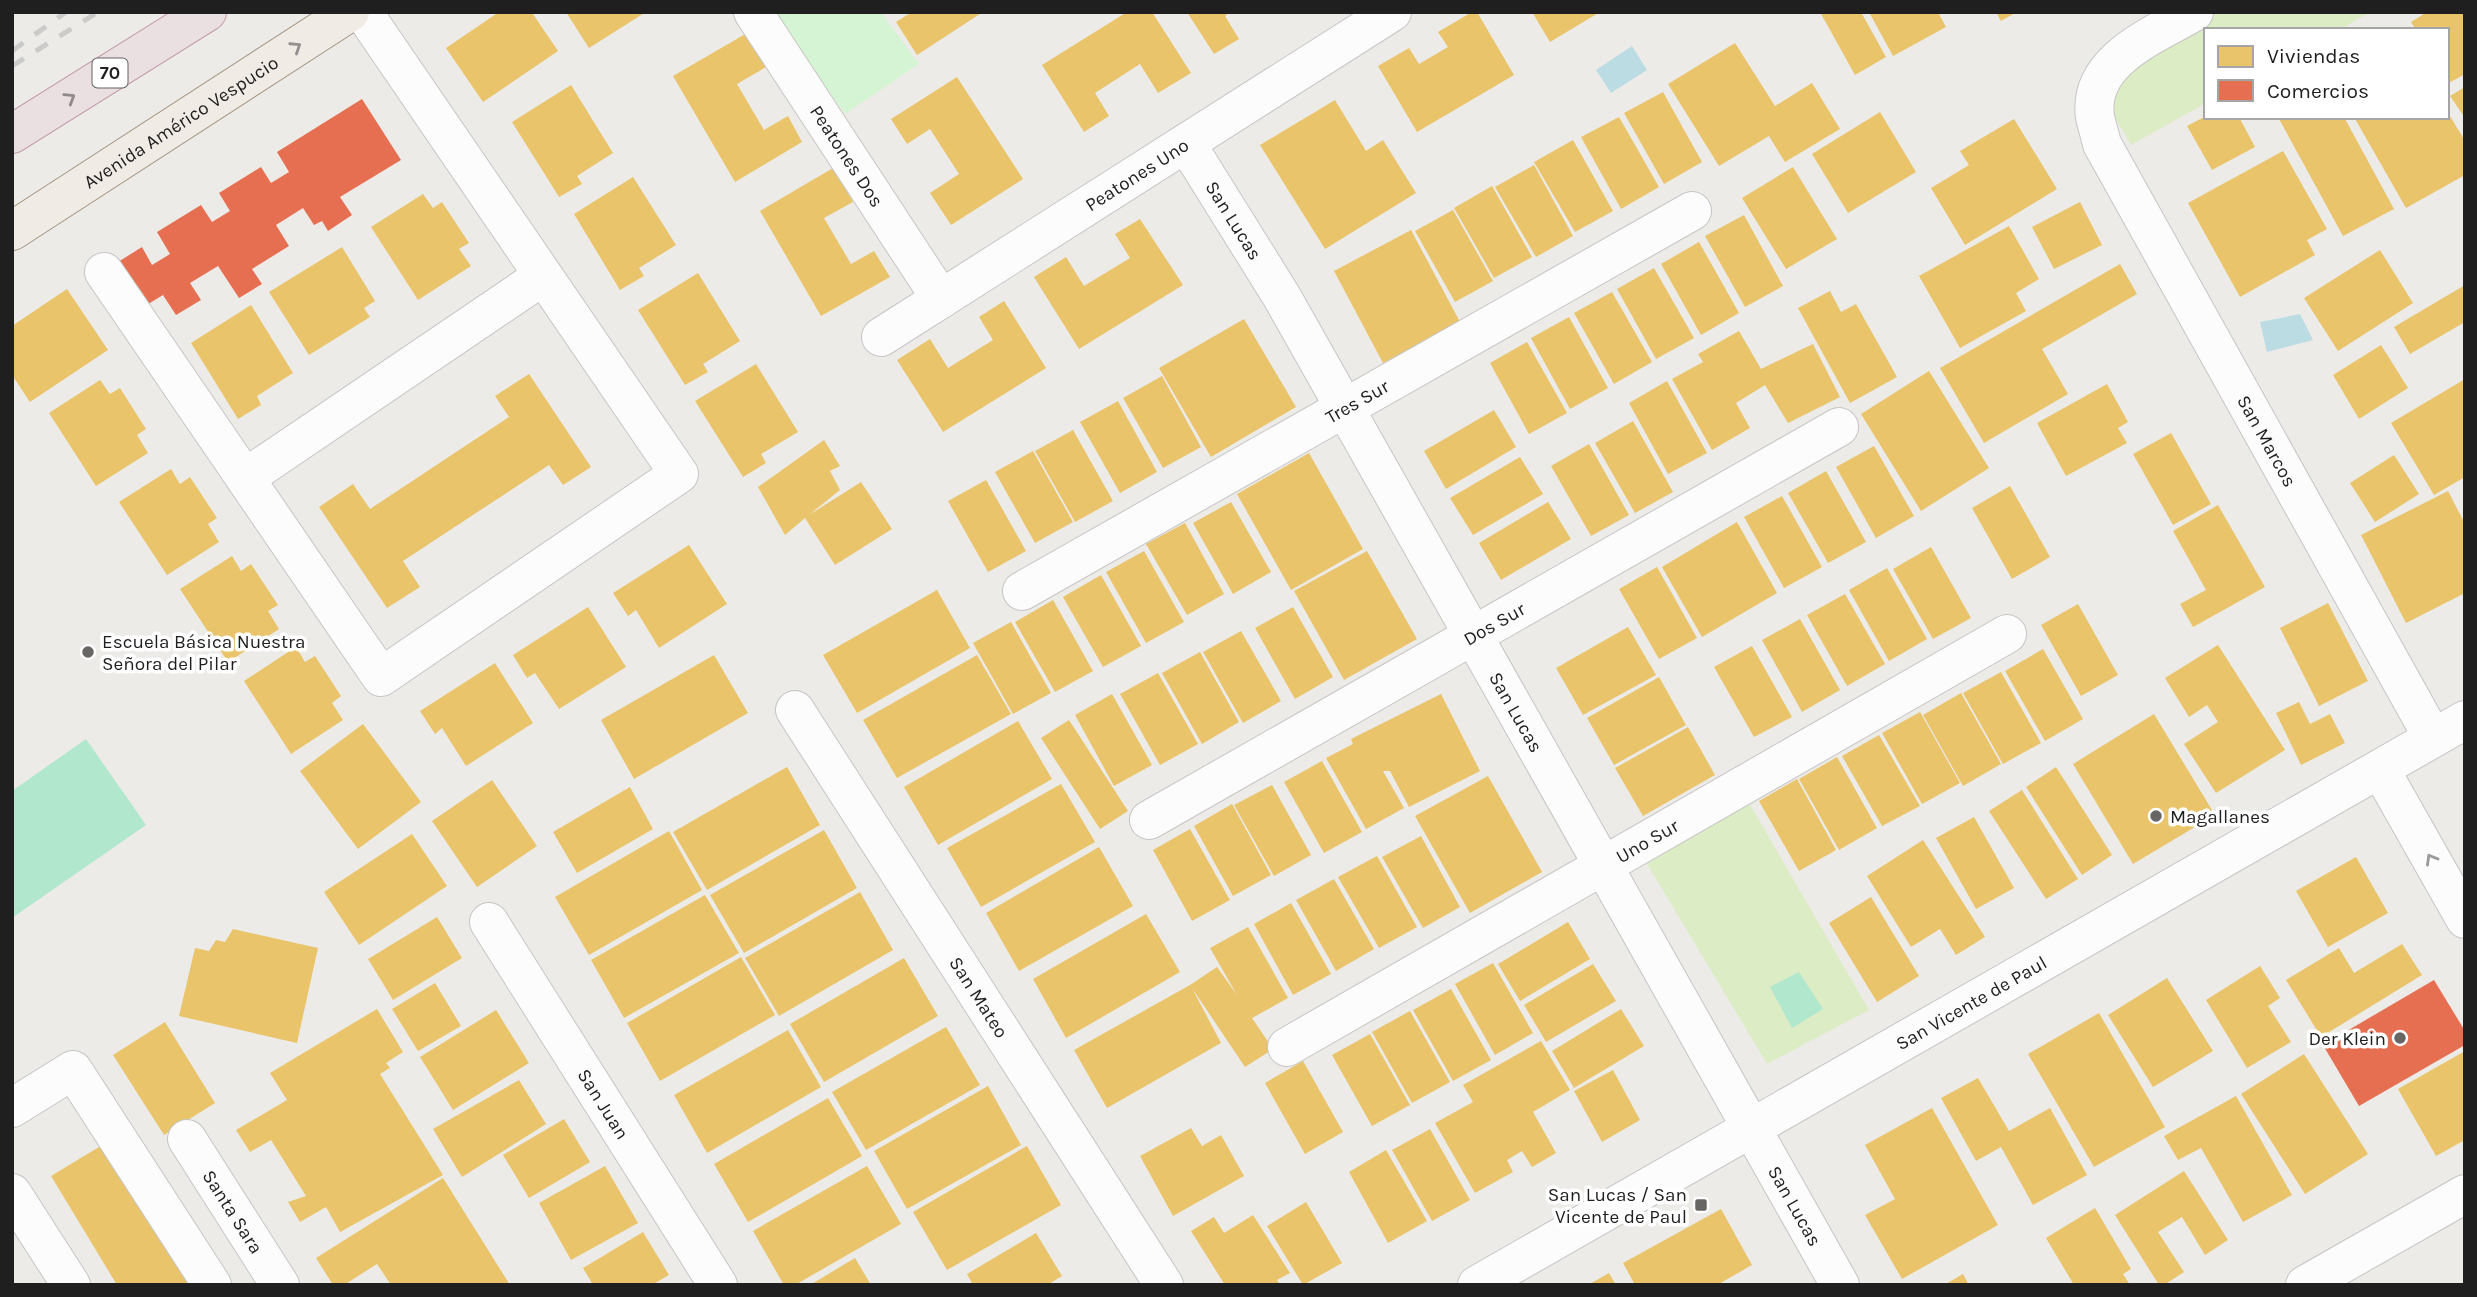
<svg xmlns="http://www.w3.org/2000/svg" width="2477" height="1297" font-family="Karla,sans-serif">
	<rect width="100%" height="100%" fill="#edebe8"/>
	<path fill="#dcecc5" d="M2210,12H2371L2339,30H2206V103L2131,145L2112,112V79Z
		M1748,801L1869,1010L1767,1064L1647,864Z"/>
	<path fill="#d5f4d3" d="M773,12H881L919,64L845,114Z"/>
	<path fill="#b1e7cc" d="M86,739L146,825L12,918V791Z
		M1799,972L1823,1009L1792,1028L1770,987Z"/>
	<path fill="#badce2" d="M1632,46L1647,70L1611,93L1596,70Z
		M2300,314L2313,340L2267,352L2260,322Z"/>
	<path fill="#e9c46a" d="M499,12H536L533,14L558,51L483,102L446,48Z
		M566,12H646L589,48Z
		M912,12H983L917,55L896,22Z
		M1127,12H1152L1191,73L1158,93L1140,64L1095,93L1109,116L1084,132L1042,65Z
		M1187,12H1230L1225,16L1239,39L1214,54Z
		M1472,12H1477L1514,75L1417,132L1378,66L1409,48L1419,64L1448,47L1438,32Z
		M1532,12H1600L1550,42Z
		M1820,12H1861L1886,57L1855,75Z
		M1869,12H1938L1946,27L1893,56Z
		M1996,12H2017L2001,21Z
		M2427,12H2465V74L2447,84V30H2416L2411,22Z
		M747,33L766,67L737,84L764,130L788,116L802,142L735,182L673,76Z
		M1735,43L1775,106L1812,83L1840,129L1785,162L1769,136L1719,166L1668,84Z
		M957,77L1023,179L951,225L930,193L959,174L930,129L907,144L891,119Z
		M571,85L613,153L577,176L582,184L559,197L512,122Z
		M2465,87V118L2450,96Z
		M1663,92L1702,162L1664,184L1624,113Z
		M1335,100L1366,151L1383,140L1416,193L1325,249L1260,145Z
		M2447,111L2465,141V175L2406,208L2354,117H2447Z
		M1880,112L1916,172L1848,213L1812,154Z
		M2206,116L2239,117L2255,147L2212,170L2187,126Z
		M1619,117L1659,187L1621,209L1581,137Z
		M2278,117H2344L2394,209L2343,236Z
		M2014,119L2057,189L1965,245L1931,188L1969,165L1960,151Z
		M1573,140L1613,211L1575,232L1534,162Z
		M2283,151L2327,229L2307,240L2315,255L2240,297L2188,203Z
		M1534,165L1573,236L1536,257L1495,187Z
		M1793,167L1837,239L1786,269L1742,198Z
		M833,168L853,202L824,218L851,264L874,251L890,277L821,316L760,211Z
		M633,177L676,245L639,268L644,276L620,290L574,214Z
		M1492,186L1532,257L1494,278L1454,208Z
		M423,194L433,208L442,202L469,243L459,249L471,266L418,300L371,227Z
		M2080,202L2102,245L2054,269L2032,227Z
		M1453,210L1493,281L1455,302L1415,231Z
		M1744,215L1783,286L1745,307L1705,236Z
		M1140,219L1183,285L1079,349L1034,277L1066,257L1084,286L1130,258L1115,234Z
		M2009,226L2039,279L2016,293L2026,311L1960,348L1919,276Z
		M1411,230L1460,322L1383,363L1334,271Z
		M1699,242L1739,313L1701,335L1661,264Z
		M342,247L375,301L364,308L370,317L309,355L269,292Z
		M2380,250L2413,303L2338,351L2304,298Z
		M2120,264L2137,294L2042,349L2068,394L1984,443L1940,368Z
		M1654,268L1694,338L1656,359L1617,289Z
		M698,273L740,341L703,364L708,372L685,385L638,310Z
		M2465,285V322L2410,354L2394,327Z
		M67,289L108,350L30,402L12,375V326Z
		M1830,291L1841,312L1856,304L1897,377L1850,403L1798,308Z
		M1612,292L1652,362L1614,384L1574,313Z
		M1004,301L1046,368L943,432L897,360L930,339L948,368L993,340L979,317Z
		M251,305L293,373L257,396L261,405L238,419L191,343Z
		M1569,317L1608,388L1570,409L1531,338Z
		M1244,319L1296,407L1211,457L1159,368Z
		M1739,331L1761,369L1813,344L1840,397L1788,423L1765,385L1736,403L1750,428L1712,450L1672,379L1703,362L1698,354Z
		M1527,342L1567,413L1529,434L1490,363Z
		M2381,345L2408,388L2359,419L2333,375Z
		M756,364L798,432L761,454L766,463L743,477L695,401Z
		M1929,371L1989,468L1921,511L1861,414Z
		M529,374L591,467L563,485L549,465L403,561L420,587L387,608L319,507L353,484L370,509L509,417L495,396Z
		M1162,376L1201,447L1163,468L1123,398Z
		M2465,379V477L2434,495L2391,423Z
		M100,380L110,394L120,388L146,429L137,435L148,453L96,486L49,413Z
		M1667,381L1707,453L1668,474L1629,403Z
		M2107,384L2128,422L2118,428L2127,443L2066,476L2037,423Z
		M1118,401L1157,472L1120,493L1080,422Z
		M1494,410L1516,447L1446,489L1424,451Z
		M1633,421L1673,492L1635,513L1595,443Z
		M1073,430L1113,501L1075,522L1035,451Z
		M2171,433L2211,504L2173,525L2133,454Z
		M824,440L840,466L830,471L840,490L809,515L861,482L892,529L835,565L805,518L785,535L758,487Z
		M1589,444L1629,515L1591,536L1551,466Z
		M1874,446L1914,516L1876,538L1836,467Z
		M1033,451L1073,522L1035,543L995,472Z
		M1309,453L1363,549L1291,590L1237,494Z
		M2394,455L2419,494L2375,522L2350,483Z
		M1520,457L1543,494L1473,535L1450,498Z
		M171,469L180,484L190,477L217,518L208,524L219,542L167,575L119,502Z
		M1826,471L1866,542L1828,563L1788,493Z
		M986,480L1026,551L988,572L948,501Z
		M2010,486L2050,557L2012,579L1972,508Z
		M2448,491L2465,524V593L2406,623L2361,535Z
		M1782,496L1822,567L1784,588L1744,517Z
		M1231,502L1271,572L1233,594L1193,523Z
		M1548,502L1571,539L1501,580L1479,543Z
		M2218,505L2265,587L2193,627L2180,604L2206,590L2173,531Z
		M1737,522L1777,593L1702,637L1662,567Z
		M1185,523L1224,594L1187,615L1146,544Z
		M689,545L727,604L659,648L636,610L628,616L613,593Z
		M1931,547L1971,618L1933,639L1893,569Z
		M1144,551L1184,622L1146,643L1106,572Z
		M1367,551L1417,639L1344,680L1294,591Z
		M232,556L241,571L251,564L278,605L268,611L279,629L228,662L180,589Z
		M1657,567L1697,638L1659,659L1619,589Z
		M1887,568L1927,639L1889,661L1849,590Z
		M1101,575L1141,646L1103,667L1063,597Z
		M937,590L970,648L857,713L823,655Z
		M1845,594L1885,664L1847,686L1807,615Z
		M1053,600L1093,671L1055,692L1015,622Z
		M2328,603L2368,681L2319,706L2280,628Z
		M2078,604L2118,675L2081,696L2041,625Z
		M588,607L626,667L559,709L535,673L527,678L513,655Z
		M1293,607L1333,677L1295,699L1255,628Z
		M1800,619L1840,690L1802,712L1762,640Z
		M1011,622L1051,693L1013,714L973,643Z
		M1628,627L1656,675L1583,715L1556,668Z
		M1241,631L1281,701L1243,723L1203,652Z
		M2218,645L2285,750L2216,793L2184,744L2218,722L2207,705L2189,717L2165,678Z
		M1752,646L1792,717L1754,737L1714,667Z
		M296,647L305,662L315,656L341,696L332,703L343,720L291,754L244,681Z
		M2043,649L2083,719L2045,741L2005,671Z
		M1200,652L1239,722L1202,744L1162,673Z
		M714,655L748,713L634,779L601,720Z
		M977,655L1011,714L897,778L863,720Z
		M495,663L533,723L466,766L442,728L435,734L420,711Z
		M2001,672L2041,743L2003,764L1963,693Z
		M1158,673L1198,744L1160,765L1120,694Z
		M1659,677L1686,725L1614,765L1587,718Z
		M1961,693L2001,764L1963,786L1923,715Z
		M1112,694L1152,765L1114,786L1075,715Z
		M1441,694L1480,771L1409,807L1390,771H1383L1404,808L1366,829L1326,758L1353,744L1351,739Z
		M2299,702L2310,724L2330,714L2345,743L2301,765L2276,713Z
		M1920,712L1960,783L1922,804L1882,733Z
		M2154,714L2215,815L2133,864L2073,764Z
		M1069,720L1128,811L1100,829L1041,738Z
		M1018,721L1052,779L938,845L904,787Z
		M363,724L421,802L358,849L300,771Z
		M1688,727L1715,775L1643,816L1615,768Z
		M1879,735L1920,806L1882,826L1842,756Z
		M1837,757L1877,828L1839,850L1799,779Z
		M1322,761L1362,832L1324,853L1284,782Z
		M787,767L820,825L707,890L673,832Z
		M2056,767L2112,855L2082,875L2026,787Z
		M1488,776L1542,872L1470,913L1415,816Z
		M1797,779L1836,850L1799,871L1759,801Z
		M492,780L537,846L477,887L432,821Z
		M1061,784L1095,842L981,907L947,848Z
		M1272,785L1311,855L1274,876L1234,805Z
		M630,787L653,829L577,873L553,832Z
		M2022,790L2078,879L2046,899L1989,811Z
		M1232,804L1271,875L1233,896L1194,826Z
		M1974,817L2014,888L1976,909L1936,838Z
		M1190,829L1230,900L1192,921L1153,850Z
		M824,830L857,888L744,953L710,895Z
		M669,831L702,890L589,955L555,897Z
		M412,834L447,886L359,945L324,892Z
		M1421,836L1460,907L1423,928L1382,857Z
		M1923,840L1985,937L1956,955L1940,929L1911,947L1867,876Z
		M1099,847L1133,906L1019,971L986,913Z
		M1377,856L1417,927L1379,948L1338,877Z
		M2356,857L2388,913L2328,947L2296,891Z
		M1334,879L1374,949L1336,971L1296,900Z
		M860,892L893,950L779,1016L745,958Z
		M705,895L739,953L624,1018L591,960Z
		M1871,897L1919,976L1877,1002L1829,923Z
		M1291,903L1331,974L1293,995L1254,924Z
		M1146,914L1180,972L1066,1038L1033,979Z
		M437,917L462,958L393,1000L368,959Z
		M1568,922L1590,959L1520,1001L1498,964Z
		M1248,927L1288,998L1252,1018L1273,1049L1245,1067L1192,988L1221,1043L1107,1108L1074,1050L1190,985L1217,967L1237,995L1210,948Z
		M233,929L318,948L297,1043L179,1016L195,948L209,951L216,940L225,942Z
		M2402,944L2422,975L2321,1037L2286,980L2339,948L2354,973Z
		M741,957L775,1015L660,1081L627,1023Z
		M904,958L938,1016L824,1082L790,1024Z
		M1493,963L1533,1033L1495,1055L1455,984Z
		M1593,964L1616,1001L1546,1042L1524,1005Z
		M2260,966L2280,998L2268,1006L2291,1042L2247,1068L2206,1000Z
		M2167,978L2213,1051L2153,1087L2108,1015Z
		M435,983L461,1026L418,1051L392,1009Z
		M1451,989L1491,1060L1453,1081L1413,1010Z
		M377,1009L403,1052L386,1063L390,1068L380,1074L443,1175L340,1232L326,1207L300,1222L288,1202L306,1196L271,1140L250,1152L236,1130L287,1100L270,1073Z
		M1621,1009L1644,1046L1574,1088L1552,1051Z
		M496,1010L529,1063L453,1110L420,1057Z
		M1410,1011L1450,1082L1412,1103L1372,1032Z
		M2099,1013L2165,1127L2094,1167L2028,1054Z
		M165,1022L215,1103L164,1135L113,1055Z
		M946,1027L980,1085L866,1150L832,1092Z
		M788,1030L821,1087L707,1153L674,1095Z
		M1370,1034L1410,1105L1372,1126L1332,1055Z
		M1541,1041L1570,1090L1533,1112L1556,1153L1532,1167L1522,1151L1507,1160L1513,1172L1475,1193L1435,1123L1473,1102L1463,1085Z
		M2465,1051V1140L2436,1156L2398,1089Z
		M2304,1054L2368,1154L2305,1194L2241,1094Z
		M1303,1061L1343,1132L1305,1154L1265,1083Z
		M1613,1070L1640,1120L1602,1142L1574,1091Z
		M1978,1078L2009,1131L2050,1108L2087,1175L2033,1205L2001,1147L1976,1161L1941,1098Z
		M519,1080L546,1124L462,1177L433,1129Z
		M988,1086L1021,1145L907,1209L874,1151Z
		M2236,1096L2292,1195L2243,1222L2201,1148L2178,1160L2164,1136Z
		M828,1098L862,1156L748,1222L714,1164Z
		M1932,1108L1998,1225L1902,1279L1865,1215L1895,1199L1865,1145Z
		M564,1119L590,1162L529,1198L503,1155Z
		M1191,1128L1202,1146L1221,1135L1244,1176L1173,1216L1140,1156Z
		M1430,1129L1470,1200L1432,1221L1392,1150Z
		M109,1141L196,1285H117L51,1176Z
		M1027,1146L1061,1205L947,1270L913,1212Z
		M1386,1150L1427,1221L1388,1243L1349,1172Z
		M605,1166L638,1223L571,1260L539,1203Z
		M867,1166L901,1224L795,1285H784L753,1231Z
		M2184,1171L2228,1240L2205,1255L2182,1217L2158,1232L2184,1272L2164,1285H2159L2115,1215Z
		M443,1178L510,1285H391L377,1264L344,1285H333L316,1258Z
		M1306,1202L1342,1263L1303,1285L1267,1226Z
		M2095,1208L2131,1269L2123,1274L2130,1285H2074L2046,1238Z
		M1721,1209L1752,1265L1717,1285H1635L1623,1263Z
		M1253,1215L1290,1273L1277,1280L1280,1285H1225L1191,1231L1214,1217L1224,1233Z
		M643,1232L669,1275L652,1285H593L583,1268Z
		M1036,1233L1062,1276L1047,1285H973L967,1274Z
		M855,1258L871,1285H810Z
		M1609,1273L1616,1285H1588Z
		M1963,1274L1969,1285H1944Z"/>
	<path fill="#e76f51" d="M362,99L401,160L340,197L352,215L328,231L322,221L314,225L303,208L276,225L289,246L252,269L262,284L239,298L218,266L190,283L201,300L176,315L163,295L145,306L118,262L142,247L152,265L170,254L157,232L201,205L212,222L230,211L219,193L261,167L271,183L289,172L277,152Z
		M2434,980L2465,1031V1045L2359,1106L2323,1045Z"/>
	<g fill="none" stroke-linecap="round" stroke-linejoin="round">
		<defs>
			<g id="minor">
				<path id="s1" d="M753,12L941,299"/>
				<path id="s2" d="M2194,12C2155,35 2087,60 2095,117C2097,126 2100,135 2102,144L2433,738"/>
				<path id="s3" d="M1186,143L1282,297L1840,1285"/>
				<path d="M104,272L381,677L679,474L363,12"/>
				<path id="s4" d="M881,337L1392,12"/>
				<path d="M245,478L543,276"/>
				<path id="s5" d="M1022,591L1692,211"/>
				<path id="s6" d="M795,710L1164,1285"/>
				<path d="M2380,769L2465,919"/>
				<path id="s7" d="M1149,820L1839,427"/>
				<path id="s8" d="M489,922L718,1285"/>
				<path id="s9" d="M1287,1047L2007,634"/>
				<path d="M12,1108L73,1070L212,1285"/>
				<path id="s10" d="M187,1139L280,1285"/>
				<path d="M12,1193L71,1285"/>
				<path id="s11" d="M1477,1285L2465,720"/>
				<path d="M2305,1285L2465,1194"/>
			</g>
			<g id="major">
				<path id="s12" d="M12,231L350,12"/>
			</g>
			<path id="highway" d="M12,134L207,12"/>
		</defs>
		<use href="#minor" stroke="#c6c5c4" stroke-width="40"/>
		<use href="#major" stroke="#a49784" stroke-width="40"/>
		<use href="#highway" stroke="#c49dac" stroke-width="40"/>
		<use href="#minor" stroke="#fcfcfc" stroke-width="38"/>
		<use href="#major" stroke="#f1ebe5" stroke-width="38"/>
		<use href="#highway" stroke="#eadfe1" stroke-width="38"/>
		<path stroke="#cbcbca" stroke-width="5" stroke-dasharray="14 14" stroke-linecap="butt" d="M12,51L66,12
			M12,66L98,12"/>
	</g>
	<defs><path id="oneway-chevron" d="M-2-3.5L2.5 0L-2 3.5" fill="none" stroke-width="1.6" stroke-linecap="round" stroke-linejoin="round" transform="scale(1.75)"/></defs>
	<use stroke="#928f8c" href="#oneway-chevron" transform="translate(296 47) rotate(-33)"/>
	<use stroke="#8f898a" href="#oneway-chevron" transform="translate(70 98) rotate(-32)"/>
	<use stroke="#999" href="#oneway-chevron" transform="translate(2431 859) rotate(-120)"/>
	<g fill="#676665" stroke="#fff" stroke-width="2.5">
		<circle cx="88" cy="652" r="7"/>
		<circle cx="2156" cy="816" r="7"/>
		<circle cx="2400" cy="1038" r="7"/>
		<rect x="1694" y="1198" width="14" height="14" rx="3.5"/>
	</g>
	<g text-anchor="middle" stroke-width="7" stroke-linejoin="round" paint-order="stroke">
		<rect fill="#fff" stroke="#626262" stroke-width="2" x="92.5" y="58.5" width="35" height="29" rx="5"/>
		<g font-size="18" font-weight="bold" fill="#1f1f1f">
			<text x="110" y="79">70</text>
		</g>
		<g font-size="19" fill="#1f1f1f" stroke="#fff">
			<text dy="7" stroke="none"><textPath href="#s12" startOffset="201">Avenida Américo Vespucio</textPath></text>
			<text dy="7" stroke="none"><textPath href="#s1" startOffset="172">Peatones Dos</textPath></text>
			<text dy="7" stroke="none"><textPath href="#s4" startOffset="303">Peatones Uno</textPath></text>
			<text dy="7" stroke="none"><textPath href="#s3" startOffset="91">San Lucas</textPath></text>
			<text dy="7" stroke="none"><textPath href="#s5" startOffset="385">Tres Sur</textPath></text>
			<text dy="7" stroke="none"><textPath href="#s2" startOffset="522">San Marcos</textPath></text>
			<text dy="7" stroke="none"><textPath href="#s7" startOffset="397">Dos Sur</textPath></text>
			<text dy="7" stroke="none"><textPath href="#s3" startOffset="658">San Lucas</textPath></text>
			<text dy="7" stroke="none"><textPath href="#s9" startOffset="415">Uno Sur</textPath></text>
			<text dy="7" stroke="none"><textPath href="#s6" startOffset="341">San Mateo</textPath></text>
			<text dy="7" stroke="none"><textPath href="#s11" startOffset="569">San Vicente de Paul</textPath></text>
			<text dy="7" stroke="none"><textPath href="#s8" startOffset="215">San Juan</textPath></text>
			<text dy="7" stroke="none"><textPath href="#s3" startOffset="1225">San Lucas</textPath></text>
			<text dy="7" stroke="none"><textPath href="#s10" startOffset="86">Santa Sara</textPath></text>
		</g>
		<g font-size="19" fill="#1f1f1f" stroke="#fff" text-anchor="start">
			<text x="102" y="648">Escuela Básica Nuestra<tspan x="102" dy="22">Señora del Pilar</tspan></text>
			<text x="2170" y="823">Magallanes</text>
			<text x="2386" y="1045" text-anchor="end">Der Klein</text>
			<text x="1687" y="1201" text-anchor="end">San Lucas / San<tspan x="1687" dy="22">Vicente de Paul</tspan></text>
		</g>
	</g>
	<rect width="2477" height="1297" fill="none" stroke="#1f1f1f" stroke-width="28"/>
	<rect x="2204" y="28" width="245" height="91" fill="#ffffff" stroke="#a5a5a5" stroke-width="2"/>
	<rect x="2218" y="46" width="35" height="21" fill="#e9c46a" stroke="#a5a5a5" stroke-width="2"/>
	<text x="2267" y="63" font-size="21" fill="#1f1f1f">Viviendas</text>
	<rect x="2218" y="80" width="35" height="21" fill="#e76f51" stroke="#a5a5a5" stroke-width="2"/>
	<text x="2267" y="98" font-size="21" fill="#1f1f1f">Comercios</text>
</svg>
